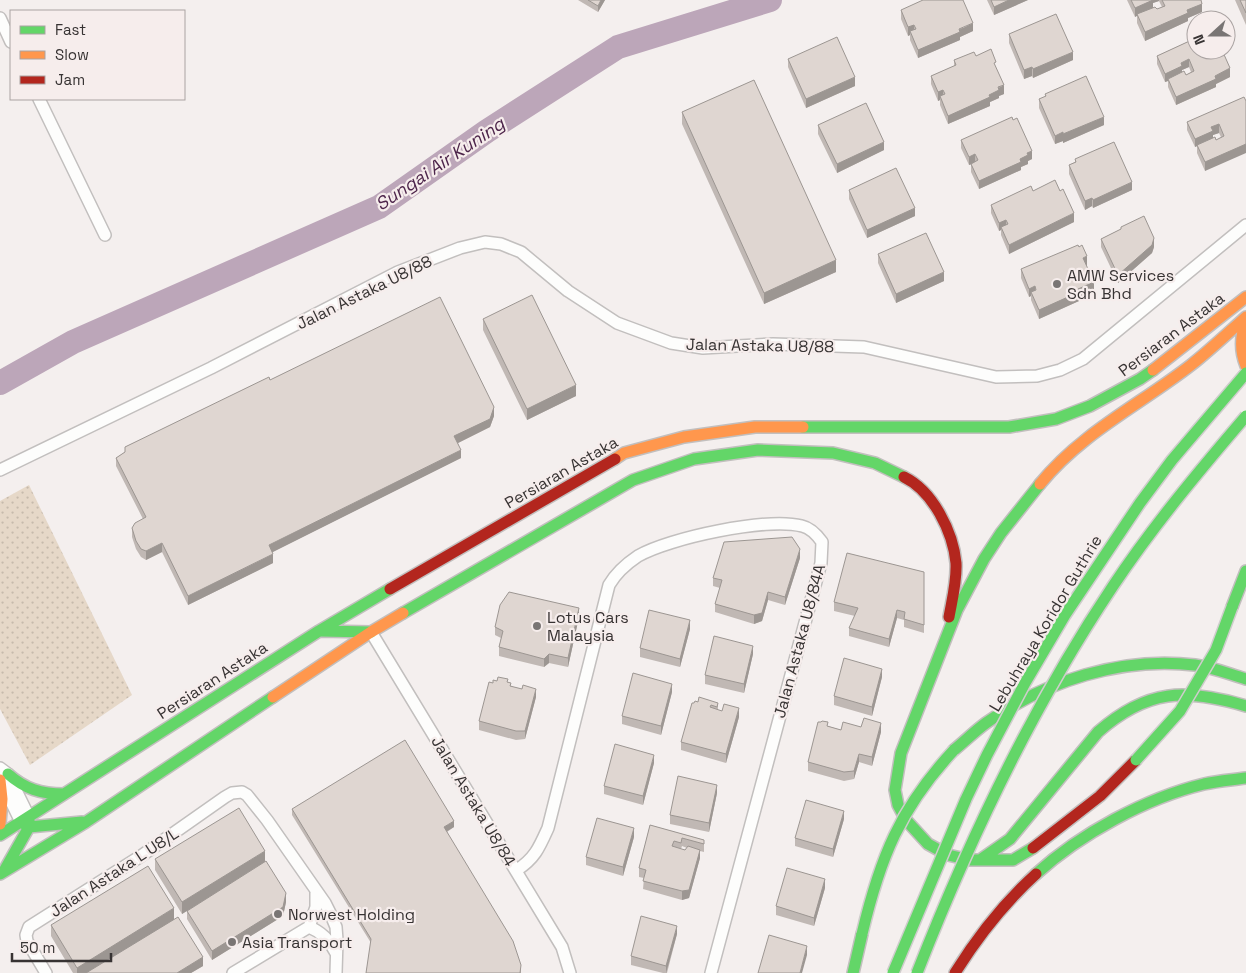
<svg xmlns="http://www.w3.org/2000/svg" width="1246" height="973" font-family="'Space Grotesk',sans-serif">
	<defs>
		<pattern id="grass-dots" width="8" height="8" patternUnits="userSpaceOnUse" patternTransform="scale(1.25)"><rect width="8" height="8" fill="#e6d8c8"/><path d="M2 2h.1M6 6h.1" fill="none" stroke="#c6baac" stroke-width="1.8" stroke-linecap="round"/></pattern>
	</defs>
	<rect width="100%" height="100%" fill="#f4efee"/>
	<path fill="url(#grass-dots)" d="M29,485L132,695L30,765L0,709V501Z"/>
	<g fill="none" stroke-linecap="round" stroke-linejoin="round">
		<path stroke="#bca6b9" stroke-width="24" d="M0,383L73,342L379,207L487,131L618,47L770,0"/>
		<defs>
			<path id="street" d="M0,18L11,42
				M39,99L105,235
				M0,470L211,368L398,272L460,248L485,242L501,244L521,252L568,291L617,323L671,343L703,348L773,344L864,347L996,377L1037,376L1060,370L1083,359L1246,225
				M371,632L562,947L570,973
				M0,768L8,774L29,817
				M3,785L21,822
				M517,870C535,858 539,848 548,828L609,585C616,573 626,564 638,556C669,538 767,517 802,526C811,528 817,535 822,542L821,563L711,973
				M309,927C322,932 330,941 336,953
				M46,973L27,941L26,935L29,927L141,856L225,797L232,793L242,792L247,795L267,820L325,903L331,915L336,927L337,940L336,973
				M233,973L309,927L316,907V893"/>
			<path id="fast" d="M803,427H1009L1056,419L1090,406L1140,379L1153,370
				M1232,607L1246,571
				M403,613L633,480L694,459L758,450L833,453L875,463L904,477
				M321,631L371,632
				M954,750C965,741 975,731 986,723C1045,681 1122,656 1195,665C1212,667 1229,674 1246,679
				M8,774C25,789 41,794 64,794
				M21,822L29,827L82,822
				M0,835L319,631L390,589
				M1033,848L1013,860H970L948,855L928,844L906,820L898,805L895,790L901,753L957,610L984,559L1001,533L1040,484
				M980,860L1010,839L1098,732C1147,689 1185,688 1246,706
				M4,871L29,827V818
				M0,874L86,822L273,697
				M1036,874C1080,834 1146,798 1204,784C1218,781 1232,780 1246,778
				M853,973L862,934"/>
			<path id="slow" d="M1246,322C1240,337 1240,351 1246,366
				M1153,370L1246,297
				M615,459L624,453L684,437L755,427H803
				M1040,484C1081,433 1141,404 1191,365C1210,350 1228,333 1246,317
				M273,697L371,632L403,613
				M0,780L2,799L0,824"/>
			<path id="jam" d="M904,477C933,491 953,532 956,563C957,581 952,600 949,617
				M390,589L615,459
				M1033,848L1100,796L1136,760
				M955,973C978,936 1003,904 1036,874"/>
		</defs>
		<use href="#street" stroke="#c2bfbe" stroke-width="14"/>
		<use href="#fast" stroke="#c2bfbe" stroke-width="14"/>
		<use href="#slow" stroke="#c2bfbe" stroke-width="14"/>
		<use href="#jam" stroke="#c2bfbe" stroke-width="14"/>
		<use href="#street" stroke="#fdfdfc" stroke-width="11"/>
		<use href="#fast" stroke="#63d668" stroke-width="11"/>
		<use href="#slow" stroke="#ff974d" stroke-width="11"/>
		<use href="#jam" stroke="#b3261e" stroke-width="11"/>
		<defs>
			<path id="fast-bridge" d="M1136,760L1180,711L1216,650L1232,607
				M862,934C880,858 900,808 954,750
				M893,973L966,799L987,755L1025,683L1065,615L1140,503L1172,460L1246,373
				M917,973C969,840 1034,704 1113,586C1153,526 1199,471 1246,416"/>
		</defs>
		<use href="#fast-bridge" stroke="#cfcdcc" stroke-width="14" stroke-linecap="butt"/>
		<use href="#fast-bridge" stroke="#63d668" stroke-width="11"/>
	</g>
	<path fill="#c0b8b4" fill-rule="evenodd" d="M578,0H605L598,12Z
		M987,0H1028L994,15Z
		M1127,0H1201L1202,12L1188,18V21L1145,41L1137,23V15L1135,17ZM1159,1L1162,7L1157,9L1153,8V3Z
		M1235,0H1246V25Z
		M901,10L973,31L960,37V40L918,58L910,40V35L908,36L901,19Z
		M1009,34L1073,60L1033,78L1032,76L1024,79L1009,43Z
		M1196,38L1230,77L1216,84V87L1176,105L1168,87V81L1165,82L1157,64V56ZM1189,67L1191,72L1186,75L1182,72V70Z
		M976,56L996,69L1004,94L999,96V98L990,102V106L948,124L940,105V100L938,101L931,84V76L954,66V60Z
		M788,59L855,86L806,108L788,67Z
		M1045,94L1104,125L1063,143V141L1055,144L1039,108V99L1045,97Z
		M1246,101L1205,171L1197,153V146L1195,147L1187,130V122ZM1219,133L1221,137L1216,140L1213,138V135Z
		M682,112L836,272L764,304L682,124Z
		M818,125L884,150L837,173L818,134Z
		M961,140L1032,159L1028,161V164L1021,167V170L979,189L971,172V164L969,165L961,148Z
		M1075,159L1132,190L1093,208L1092,206L1085,210L1069,174V165L1075,162Z
		M849,190L915,216L867,238L849,199Z
		M1033,191L1074,222L1009,254L1001,235V230L999,231L991,213V205Z
		M1121,227L1154,247L1152,253L1118,283L1101,247V239L1121,229Z
		M878,254L944,281L896,303L878,263Z
		M1086,265L1094,290L1079,297V301L1039,319L1031,300V296L1029,297L1021,278V269L1087,265Z
		M483,319L576,396L527,420L483,330Z
		M270,380L494,416L490,427L458,443L461,458L272,552L273,563L188,605L162,552L146,560L141,557L136,549L132,537V528L143,519L116,466V458L125,452V447Z
		M800,558L785,605L768,600L762,621L754,624L715,612V604L720,588L713,586V578Z
		M924,572V633L904,627V620L897,618L889,647L849,636V628L855,616L834,611V602Z
		M579,617L568,667L549,663L544,667L499,656V647L501,638L495,635V627Z
		M690,629L680,667L640,657V648Z
		M753,654L744,693L705,684V675Z
		M882,677L872,716L834,705V696Z
		M497,681L508,682L511,686L536,697L525,739L516,740L479,730V721L493,683Z
		M672,692L661,735L622,724V716Z
		M698,702L718,703V710L739,717L726,763L681,750V742Z
		M828,726L841,730L861,727L881,732L872,766L859,762L854,779L844,781L808,771V762Z
		M654,763L643,805L604,794V786Z
		M717,793L709,832L670,824V815Z
		M292,809L454,827L447,832L521,970V973H366L371,943L292,815Z
		M844,819L833,857L795,846V838Z
		M650,825L704,840V852L700,851V858L689,898L682,900L643,889L644,878L639,877V868ZM682,846L687,848L685,850L681,849Z
		M634,837L623,876L586,865V857Z
		M155,859L265,862L286,902L283,916L212,960L187,919V911L191,908L182,914L155,870Z
		M825,888L814,926L776,915V906Z
		M174,919L203,966L191,973H73L51,936V925Z
		M677,934L667,973H663L631,965V956Z"/>
	<path fill="#9c9692" d="M601,0H605L598,12V6Z
		M1009,0H1028L994,15V7Z
		M1151,0H1159V1L1153,3V8L1135,17V8Z
		M1202,4V12L1188,18V21L1145,41V32L1187,10Z
		M973,23V31L960,37V40L918,58V50Z
		M914,25V33L910,31V35L908,36V27Z
		M1073,52V60L1033,78V69Z
		M1189,59V67L1182,70V75L1168,79V81L1165,82V74L1181,63Z
		M1032,67V76L1024,79V70Z
		M1230,68V77L1216,84V87L1176,105V97L1215,76Z
		M855,77V86L806,108V99Z
		M1004,85V94L999,96V98L990,102V106L948,124V116Z
		M943,90V99L940,96V100L938,101V92Z
		M1104,117V125L1063,143V134Z
		M1219,124V133L1213,135V139L1195,147V139L1211,127Z
		M1063,132V141L1055,144V136Z
		M884,142V150L837,173V164Z
		M1246,142V153L1205,171V162Z
		M1032,151V159L1028,161V164L1021,167V170L979,189V181L1020,159L1027,153Z
		M975,154V163L969,165V157Z
		M1132,182V190L1093,208V200Z
		M1092,198V206L1085,210V201Z
		M915,208V216L867,238V230Z
		M1074,213V222L1009,254V245Z
		M1006,220V228L1001,227V230L999,231V223Z
		M1154,238V247L1152,253L1118,283V275Z
		M1087,256V265L1083,267V258Z
		M836,260V272L764,304V293Z
		M944,272V281L896,303V294Z
		M1094,282V290L1079,297V301L1039,319V310L1078,289Z
		M1035,286V295L1031,292V296L1029,297V289Z
		M576,385V396L527,420V409Z
		M494,407V416L490,427L454,445V436Z
		M461,450V458L269,554V545Z
		M162,543V552L146,560V551Z
		M800,549V558L785,605V597Z
		M273,554V563L188,605V596Z
		M768,592V600L762,621L754,624V615Z
		M579,608V617L568,667V658Z
		M897,610V618L889,647V639Z
		M690,620V629L680,667V659Z
		M753,646V654L744,693V684Z
		M549,654V663L544,667V659Z
		M882,669V677L872,716V707Z
		M672,684V692L661,735V726Z
		M536,689V697L525,739V731Z
		M739,708V717L726,763V754Z
		M881,723V732L872,766V757Z
		M859,754V762L854,779V771Z
		M654,755V763L643,805V796Z
		M717,785V793L709,832V823Z
		M844,811V819L833,857V849Z
		M454,821V827L444,833V827Z
		M634,828V837L623,876V867Z
		M700,850V858L689,898L682,900V891Z
		M265,851V863L182,914V902Z
		M825,879V888L814,926V918Z
		M286,893V902L283,916L212,960V951Z
		M174,908V920L87,973H77V968Z
		M677,926V934L666,973V966Z
		M807,946V955L802,973H800Z
		M203,957V966L191,973H177Z"/>
	<path fill="#dfd6d1" stroke="#9c9692" d="M588,0H601L598,6Z
		M923,0H963L973,23L959,29L960,32L918,50L910,31L916,29L914,25L908,27L901,10Z
		M991,0H1009L994,7Z
		M1131,0H1153L1135,8Z
		M1162,0H1201L1202,4L1187,10L1188,13L1145,32L1137,14L1155,7L1157,9L1165,6Z
		M1240,0H1246V13Z
		M1056,14L1073,52L1033,69L1032,67L1024,70L1009,34Z
		M837,37L855,77L806,99L788,59Z
		M1196,38V50H1222L1230,68L1215,76L1216,79L1176,97L1168,79L1184,71L1186,75L1194,71L1189,59L1181,63L1182,66L1165,74L1157,56Z
		M991,49L996,62L994,63L1004,85L998,87L999,90L989,95L990,97L948,116L940,96L945,94L943,90L938,92L931,76L956,65L954,60L974,52L976,56Z
		M1086,76L1104,117L1063,134V132L1055,136L1039,99L1046,96L1045,94Z
		M754,80L836,260L764,293L682,112Z
		M1244,97L1246,101V144L1205,162L1197,145L1215,137L1216,140L1224,136L1219,124L1211,127L1213,131L1195,139L1187,122Z
		M866,103L884,142L837,164L818,125Z
		M1012,117L1013,120L1017,118L1032,151L1027,153L1028,155L1020,159L1021,162L979,181L971,164L978,160L975,154L969,157L961,140Z
		M1114,142L1132,182L1093,200L1092,198L1085,201L1069,165L1076,162L1075,159Z
		M896,168L915,208L867,230L849,190Z
		M1055,180L1060,191L1063,189L1074,213L1009,245L1001,227L1008,224L1006,220L999,223L991,205L1031,186L1033,191Z
		M1144,216L1154,238L1152,245L1118,275L1101,239L1121,229V227Z
		M926,233L944,272L896,294L878,254Z
		M1078,245L1079,247L1082,245L1087,256L1083,258L1094,282L1078,289L1079,292L1039,310L1031,292L1036,290L1035,286L1029,289L1021,269Z
		M532,295L576,385L527,409L483,319Z
		M440,297L494,407L490,419L454,436L461,450L269,545L273,554L188,596L162,543L146,551L141,549L136,541L132,528L135,523L146,517L116,458L125,452V447L269,377L270,380Z
		M792,537L800,549L785,597L768,592L762,613L754,615L715,604L722,580L713,578L724,542Z
		M847,553L924,572V625L904,619L905,612L897,610L889,639L849,628L858,608L834,602Z
		M509,592L579,608L568,658L549,654L544,659L499,647L503,631L495,627L500,605Z
		M649,610L690,620L680,659L640,648Z
		M714,636L753,646L744,684L705,675Z
		M844,658L882,669L872,707L834,696Z
		M633,673L672,684L661,726L622,716Z
		M498,677L508,679L507,682L511,683L510,686L522,689L523,685L536,689L525,731H516L479,721L489,682L493,683V680L497,681Z
		M699,697L718,703L717,707L711,705L710,707L722,711L724,704L739,708L726,754L681,742L692,703H694L695,701L698,702Z
		M864,718L881,723L872,757L859,754L854,771L844,772L808,762L818,722H821L822,721L828,722L827,726L841,730L843,722L861,727Z
		M405,740L454,821L444,827L513,941L521,965L520,973H366L371,939L292,809Z
		M615,744L654,755L643,796L604,786Z
		M678,776L717,785L709,823L670,815Z
		M806,800L844,811L833,849L795,838Z
		M239,808L265,851L182,902L155,859Z
		M597,818L634,828L623,867L586,857Z
		M650,825L704,840V844L682,838L681,843L674,841L672,846L685,850L688,846L700,850L689,890L682,891L643,881L646,870L639,868Z
		M266,861L286,893L283,907L212,951L187,911Z
		M148,866L174,908L77,968L51,925Z
		M787,868L825,879L814,918L776,906Z
		M641,916L677,926L666,966L631,956Z
		M178,917L203,957L177,973H86Z
		M769,935L807,946L800,973H758Z"/>
	<g fill="#797574" stroke="#f6edec" stroke-width="2">
		<circle cx="1057" cy="284" r="5"/>
		<circle cx="537" cy="626" r="5"/>
		<circle cx="278" cy="914" r="5"/>
		<circle cx="232" cy="942" r="5"/>
	</g>
	<g text-anchor="middle" stroke-width="4.5" stroke-linejoin="round" paint-order="stroke">
		<g font-size="16" fill="#373333" stroke="#f6edec" text-anchor="start">
			<text x="1067" y="281">AMW Services<tspan x="1067" dy="18">Sdn Bhd</tspan></text>
			<text x="547" y="623">Lotus Cars<tspan x="547" dy="18">Malaysia</tspan></text>
			<text x="288" y="920">Norwest Holding</text>
			<text x="242" y="948">Asia Transport</text>
		</g>
		<g font-size="16" fill="#373333" stroke="#f6edec">
			<text transform="translate(364 292) rotate(-26)" y="6">Jalan Astaka U8/88</text>
			<text transform="translate(1171 334) rotate(-37)" y="6">Persiaran Astaka</text>
			<text transform="translate(760 345) rotate(1)" y="6">Jalan Astaka U8/88</text>
			<text transform="translate(561 472) rotate(-30)" y="6">Persiaran Astaka</text>
			<text transform="translate(1045 623) rotate(-59)" y="6">Lebuhraya Koridor Guthrie</text>
			<text transform="translate(799 641) rotate(-75)" y="6">Jalan Astaka U8/84A</text>
			<text transform="translate(212 680) rotate(-33)" y="6">Persiaran Astaka</text>
			<text transform="translate(474 801) rotate(59)" y="6">Jalan Astaka U8/84</text>
			<text transform="translate(114 872) rotate(-33)" y="6">Jalan Astaka L U8/L</text>
		</g>
		<g font-size="18" font-style="italic" fill="#4d254b" stroke="#f6edec">
			<text transform="translate(440 164) rotate(-34)" y="6">Sungai Air Kuning</text>
		</g>
	</g>
	<rect x="10" y="10" width="175" height="90" fill="#f6edec" stroke="#aaa3a2"/>
	<rect x="20" y="26" width="25" height="8" fill="#63d668" stroke="#aaa3a2"/>
	<text x="55" y="35" font-size="15" fill="#373333">Fast</text>
	<rect x="20" y="51" width="25" height="8" fill="#ff974d" stroke="#aaa3a2"/>
	<text x="55" y="60" font-size="15" fill="#373333">Slow</text>
	<rect x="20" y="76" width="25" height="8" fill="#b3261e" stroke="#aaa3a2"/>
	<text x="55" y="85" font-size="15" fill="#373333">Jam</text>
	<g transform="translate(1211 35) rotate(249)"><circle r="24" fill="#f6edec" stroke="#aaa3a2"/>
	<path d="M0-4L9 19L0 12L-9 19Z" fill="#797574"/>
	<text y="-8" font-size="14" font-weight="bold" text-anchor="middle" fill="#373333">N</text>
	</g>
	<path d="M12 953v8h99v-8" fill="none" stroke="#373333" stroke-width="2.5"/>
	<text x="20" y="953" font-size="15" fill="#373333" stroke="#f6edec" stroke-width="4" paint-order="stroke">50 m</text>
</svg>
